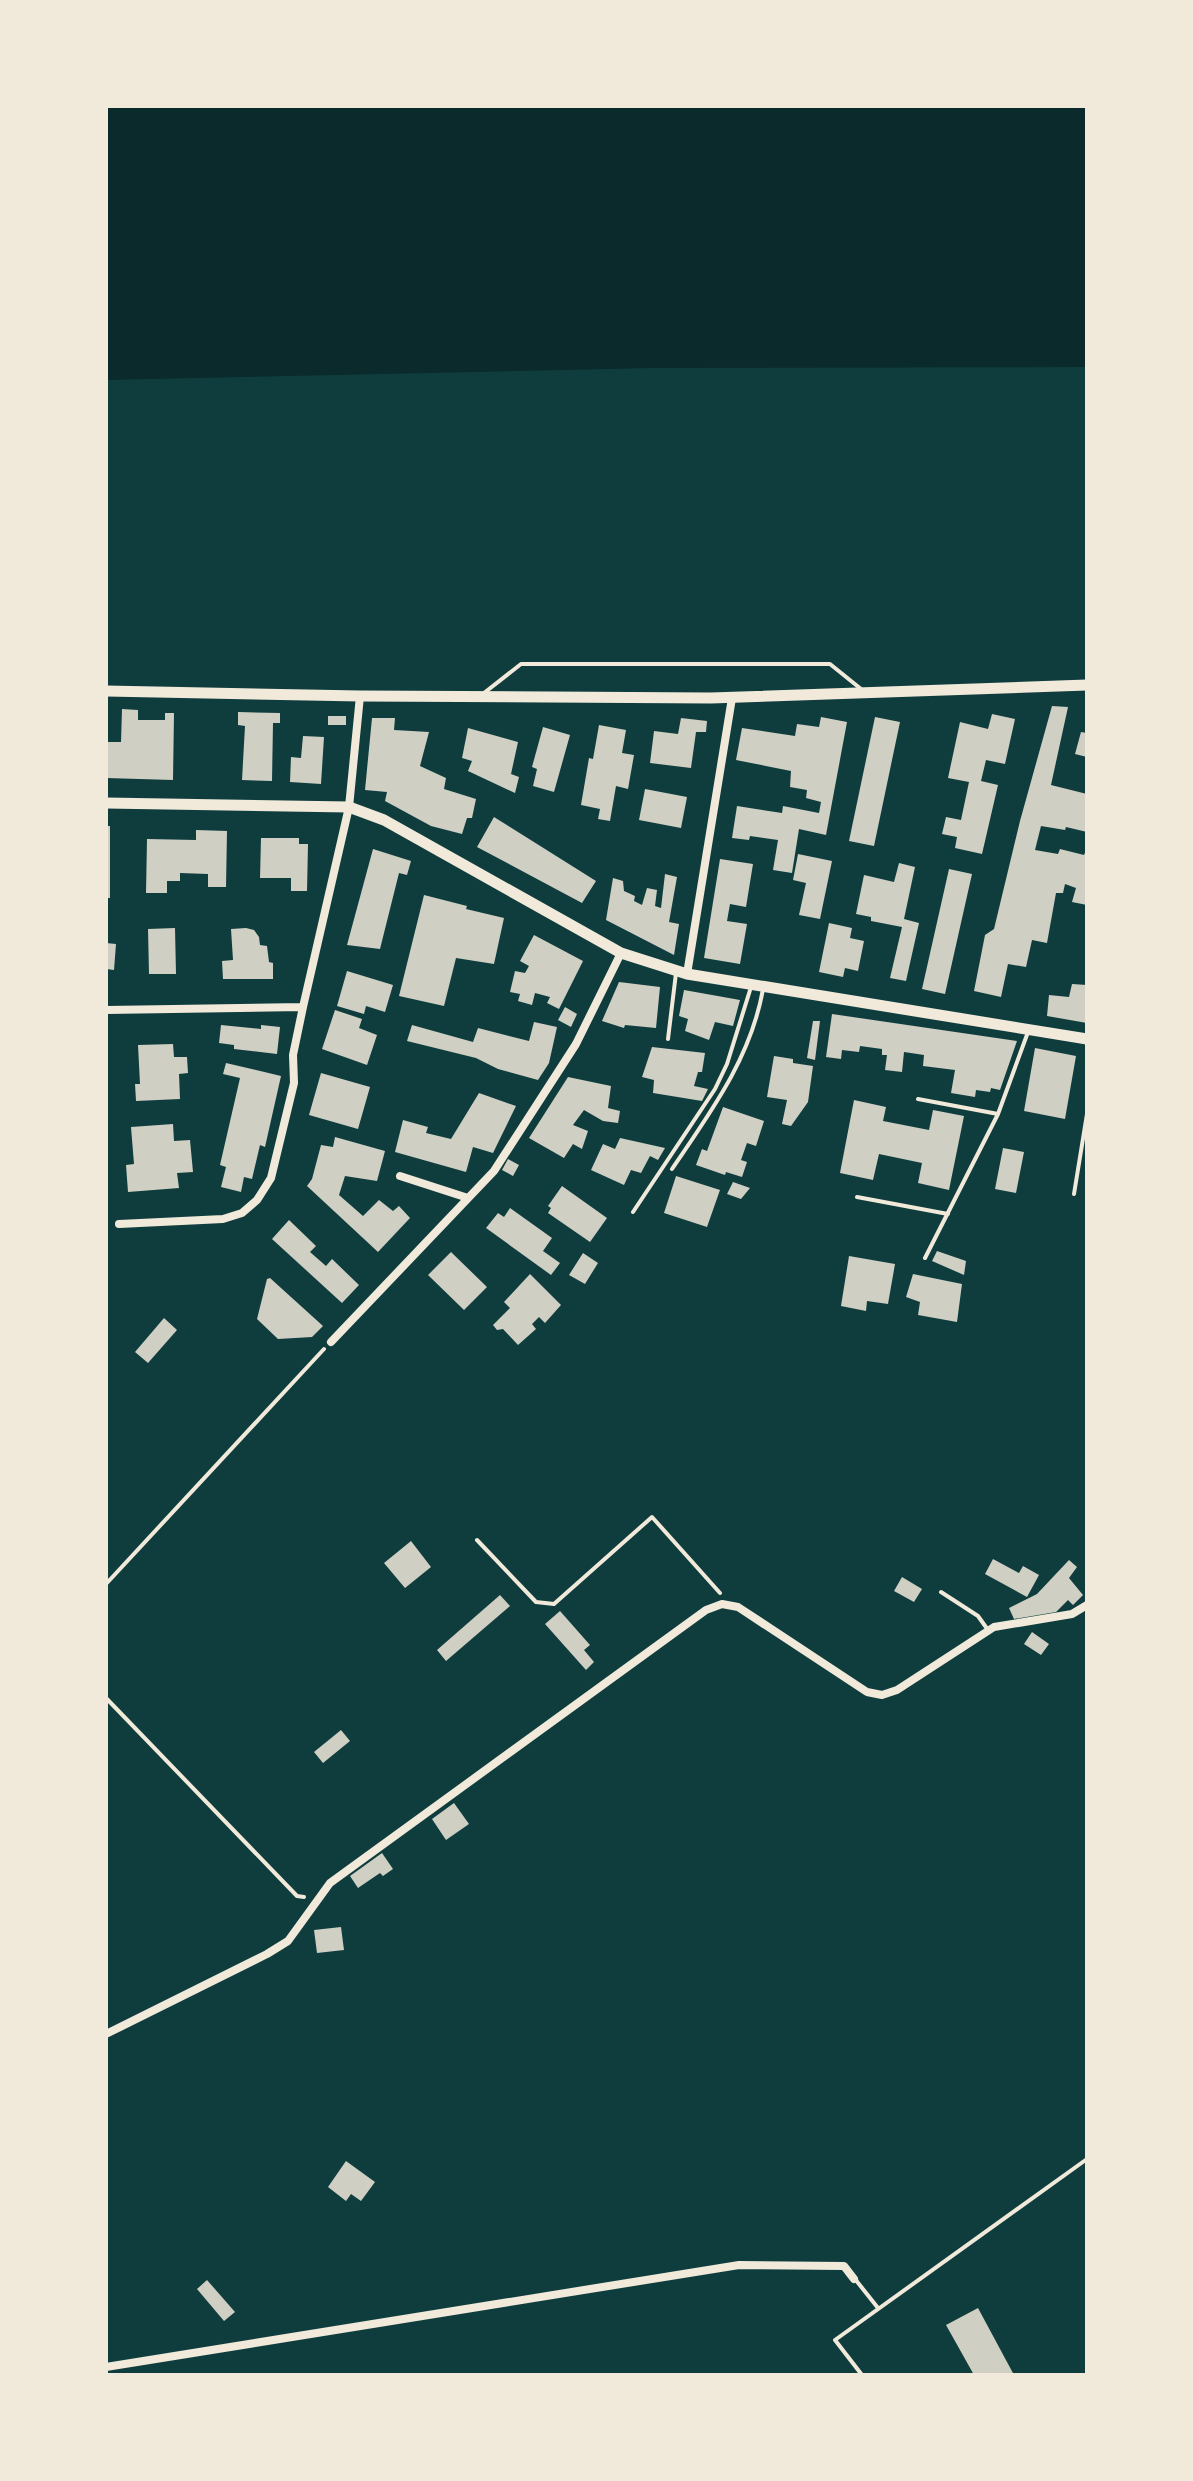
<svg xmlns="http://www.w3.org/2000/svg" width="1193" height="2481" font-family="'Titillium Web',sans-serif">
	<rect width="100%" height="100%" fill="#0f3d3e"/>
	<path fill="#0a2a2b" d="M106,106H1087V367L653,368L106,380Z"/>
	<path fill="#cfcfc3" d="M1052,706L1068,707L1051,785L1087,794V832L1066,827L1065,830L1041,826L1035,850L1058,854L1060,849L1084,855L1087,848V905L1072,902L1076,888L1065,884L1063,893H1056L1047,943L1032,940L1026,967L1008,964L1001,997L974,991L985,935L994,929L1020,821Z
		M122,709L138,710V720H165V713H174L173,780L106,778V742H121Z
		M238,712L280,713V723H273L272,781L242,780L245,726L238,725Z
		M992,714L1015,719L1005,764L986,760L981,781L998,785L982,854L955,848L957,837L942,834L946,817L961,820L969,782L948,778L960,722L988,729Z
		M328,716H346V725H328Z
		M821,717L847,722L826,835L799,829L792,873L773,870L778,840L750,836L749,840L732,838L737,806L782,813L783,806L819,813L821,802L806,798L807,790L790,787L791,771L736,760L742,728L795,736L797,724L819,727Z
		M875,717L900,722L874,846L849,841Z
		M372,718H395L394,730L429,732L420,766L446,778L444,789L476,799L472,818H467L462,834L431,826L385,801L387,792L365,790Z
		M681,718L707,721L706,732H696L691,768L650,763L654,731L678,734Z
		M599,725L626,730L622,753L634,755L628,789L616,786L610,821L598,819L600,809L581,805L589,758L593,759Z
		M543,727L570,735L554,792L533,786L537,769L532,767Z
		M468,728L518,742L511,774L519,777L515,793L468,771L472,761L462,758Z
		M1081,732L1087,733V757L1075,754Z
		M303,736L324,737L321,784L290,782L291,757L301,758Z
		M645,789L687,797L681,828L639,820Z
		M494,817L596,881L582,903L477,847Z
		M106,826H110V898H106Z
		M196,830L227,831L226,887H208V874L180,873V881H167V893H146L147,839L196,840Z
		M261,838H299V844H308L307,891H291V878H260Z
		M373,849L411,861L407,875L399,873L380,949L347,945Z
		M798,854L832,861L820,919L799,915L806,883L793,880Z
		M720,859L753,864L746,907L730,904L727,921L747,924L740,964L704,958Z
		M899,863L915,867L904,919L919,923L906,981L890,978L902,927L871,921V917L856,914L864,875L894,882Z
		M949,869L972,874L945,994L922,989Z
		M665,874L677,877L669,922L679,924L674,955L606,920L613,878L623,881L624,891L635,896L634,901L642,905L647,888L657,890L655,906L661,908Z
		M424,895L467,906L466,909L504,918L494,964L456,958L444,1006L399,996Z
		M829,923L852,928L850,938L864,941L858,971L845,968L843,977L819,972Z
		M175,928L176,974H149L148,929Z
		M246,928L254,930L259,937L260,945L267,946L269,962L273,963V979H223L222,961L233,960L231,929Z
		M534,935L583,961L559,1009L547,1003L550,997L535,993L532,1005L518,1001L520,994L510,992L515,971L525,973L529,966L520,961Z
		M106,943L116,944L114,970L106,969Z
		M347,971L393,985L385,1012L366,1006L364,1014L337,1006Z
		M619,982L660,987L656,1028L625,1025L624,1028L602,1021Z
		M1072,984L1087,985V1023L1047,1016L1049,995L1069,997Z
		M684,990L740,1000L733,1026L715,1022L709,1040L685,1031L688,1019L679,1016Z
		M565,1007L577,1014L571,1027L558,1020Z
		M335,1010L362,1019L359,1028L377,1035L367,1065L322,1049Z
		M832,1014L928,1028L1017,1041L1000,1090L991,1088L990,1092L976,1090L975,1097L951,1093L955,1070L923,1066L924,1055L904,1052L902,1072L885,1070L887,1055H882V1049L860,1046L859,1052L842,1050L841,1059L826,1057Z
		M813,1021H820L815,1060L807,1058Z
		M534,1022L557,1027L549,1063L538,1080L498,1069L476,1058L407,1041L412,1025L473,1042L478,1028L529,1041Z
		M221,1025L261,1029V1025L280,1027L277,1054L234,1049V1045L219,1043Z
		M173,1044L174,1057H187L188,1073L179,1074L180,1099L136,1101L135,1084H140L138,1045Z
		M652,1047L705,1053L702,1072H698L694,1086L708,1089L702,1101L653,1093L654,1080L642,1077Z
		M1035,1048L1076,1056L1065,1119L1024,1111Z
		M774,1056L793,1059V1063L813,1066L808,1102L791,1126L782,1124L787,1100L767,1097Z
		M226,1063L281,1076L265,1147L260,1145L252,1179L244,1177L241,1192L221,1187L226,1167L220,1165L240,1078L223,1074Z
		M321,1073L370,1087L358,1129L309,1115Z
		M568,1077L611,1086L608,1108L620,1111L618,1123L603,1121L584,1110L573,1125L588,1131L582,1149L573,1144L564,1158L529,1138Z
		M479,1093L516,1106L493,1153L473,1147L466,1172L395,1152L403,1120L428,1127L426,1133L451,1139Z
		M854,1100L886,1107L883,1121L929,1130L933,1110L964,1116L949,1190L918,1183L922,1163L879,1154L873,1180L840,1173Z
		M723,1107L764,1121L756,1146L747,1143L741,1160L747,1162L742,1177L726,1172L725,1175L696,1165L702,1149L707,1151Z
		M173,1124L174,1141L190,1140L193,1172L177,1173L179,1188L128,1192L126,1165L134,1164L131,1127Z
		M335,1137L385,1151L377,1181L345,1176L339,1195L363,1216L379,1200L393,1211L399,1206L410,1218L378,1252L307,1186L312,1179L321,1145L333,1147Z
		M620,1138L665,1148L658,1160L650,1156L641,1173L631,1170L624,1185L591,1170L603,1144L615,1149Z
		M1003,1148L1024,1152L1016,1193L995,1189Z
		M508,1159L519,1165L513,1176L502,1170Z
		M676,1176L720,1190L707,1227L664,1213Z
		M733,1182L750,1188L741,1199L727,1194Z
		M562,1186L607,1218L590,1242L548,1213L551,1208L548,1206Z
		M510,1208L552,1238L543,1251L560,1263L551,1275L486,1228L498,1213L504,1217Z
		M289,1220L316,1246L310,1252L326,1266L332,1259L359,1285L342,1303L272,1239Z
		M937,1251L966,1261L964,1275L932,1261Z
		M451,1252L487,1287L464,1310L428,1275Z
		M583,1253L598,1263L585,1284L569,1275Z
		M849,1256L895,1264L888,1304L867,1301L866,1311L841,1306Z
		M530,1274L561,1305L545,1323L539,1317L532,1324L536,1329L518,1345L503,1329L497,1330L493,1325L510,1308L504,1302Z
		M913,1274L962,1284L957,1322L918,1315L920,1302L906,1297Z
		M270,1278L323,1326L312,1337L278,1339L257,1319L267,1279Z
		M164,1318L177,1330L148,1363L135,1352Z
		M411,1541L431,1567L405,1588L384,1563Z
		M993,1559L1019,1573L1023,1566L1039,1575L1027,1597L985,1574Z
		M1069,1560L1077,1567L1069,1578L1083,1595L1073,1605L1068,1600L1056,1612L1014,1619L1009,1608L1037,1594Z
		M902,1577L922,1589L914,1602L894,1591Z
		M500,1595L510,1606L446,1661L437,1650Z
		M560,1611L590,1645L584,1650L594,1662L586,1670L545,1624Z
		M1032,1632L1049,1644L1041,1655L1024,1644Z
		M341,1730L350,1741L323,1763L314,1752Z
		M454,1803L469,1824L446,1840L432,1819Z
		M382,1853L393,1869L383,1876L380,1873L358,1888L350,1876Z
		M341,1927L344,1950L317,1953L314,1930Z
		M346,2161L375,2182L361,2201L351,2194L346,2201L328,2187Z
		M207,2280L235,2312L224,2321L197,2289Z
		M978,2308L1014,2375H974L946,2325Z"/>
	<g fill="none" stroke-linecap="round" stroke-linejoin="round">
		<path stroke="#f1e9da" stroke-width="4" d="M477,1540L536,1602L554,1604L652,1517L720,1593
			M106,1584L324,1349
			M106,1698L297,1896L304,1897"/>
		<path stroke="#f1e9da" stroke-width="4" d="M484,693L521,664H830L861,689
			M668,1039L676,973
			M918,1099L998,1114
			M672,1169C710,1113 751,1058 763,989
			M1074,1194L1087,1114
			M857,1197L948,1214
			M633,1212L715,1089L727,1064L751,987
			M925,1258L998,1114L1028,1032
			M941,1592L978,1616L988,1630
			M855,2279L878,2308
			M862,2375L835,2340L1087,2159"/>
		<path stroke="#f1e9da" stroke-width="8" d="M687,974L732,698
			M106,1010L303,1007
			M400,1176L468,1198
			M119,1224L223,1219L242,1213L257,1200L271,1178L294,1083L293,1055L303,1007L349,807L360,696
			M331,1342L494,1171L576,1044L621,953
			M106,2034L267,1954L288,1941L330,1883L706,1610L722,1604L738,1607L867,1692L882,1695L897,1690L994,1627L1072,1614L1087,1605
			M106,2367L739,2265L844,2266L854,2279"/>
		<path stroke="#f1e9da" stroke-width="11" d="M106,691L360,696L711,698L1087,685
			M106,803L349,807L384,820L621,953L687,974L1087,1039"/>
	</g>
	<rect width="1193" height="2481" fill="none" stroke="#f1e9da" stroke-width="216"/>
</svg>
